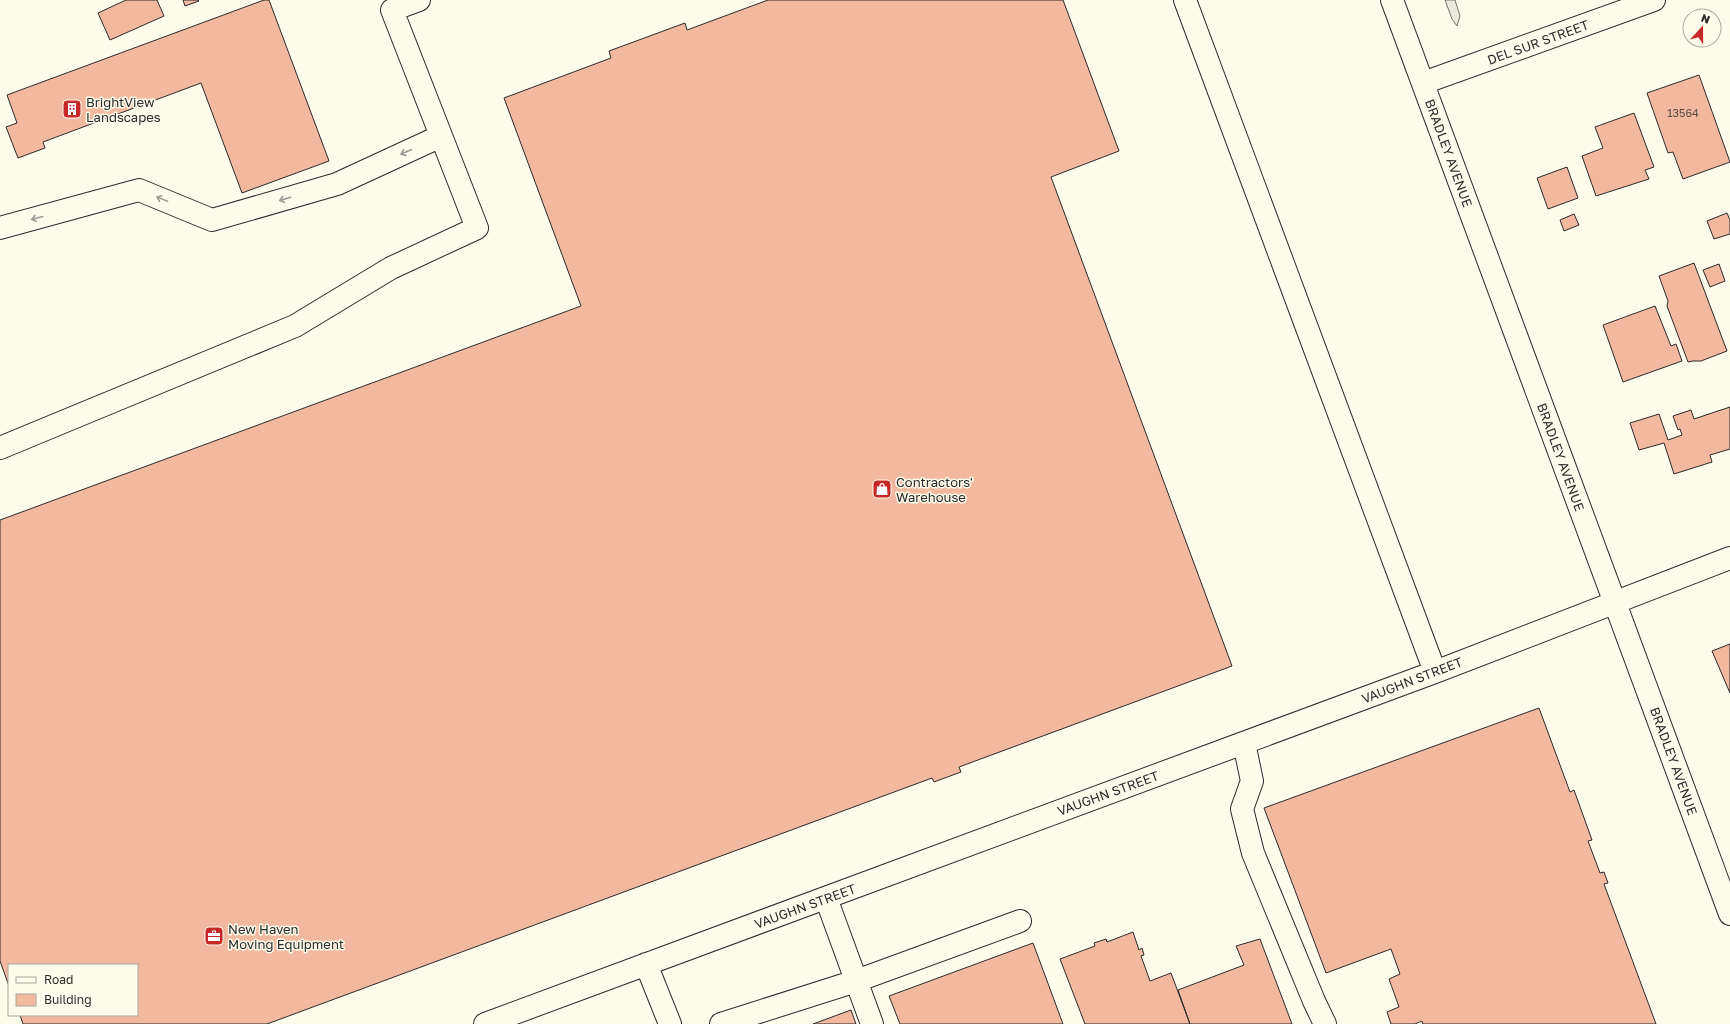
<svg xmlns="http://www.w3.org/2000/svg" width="1730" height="1024" font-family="'Golos Text',sans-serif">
	<rect width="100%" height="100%" fill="#fdfbea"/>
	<path fill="#ecebdb" stroke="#74746e" d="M1445,0H1455L1460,16L1457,26L1452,19Z"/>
	<path fill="#f2b8a0" stroke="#2b2b2b" d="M126,0H157L164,16L110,40L98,13Z
		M183,0H198L199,1L185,6Z
		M264,0H269L329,161L242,193L201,83L43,142L45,148L18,158L6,127L17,123L7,95Z
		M768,0H1063L1119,151L1051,177L1232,666L959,767L961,772L934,782L932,778L267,1024H23L20,1015H137V965H9V986L0,961V520L581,306L504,98L611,58L609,51L685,23L687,30Z
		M1699,75L1730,162L1683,179L1673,152L1668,153L1647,93Z
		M1634,113L1654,167L1645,170L1649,179L1596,196L1582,156L1603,148L1595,127Z
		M1567,167L1578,198L1548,209L1537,178Z
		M1727,213L1730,220V234L1714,239L1707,221Z
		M1574,214L1579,225L1564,231L1560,220Z
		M1694,263L1727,351L1701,361H1693L1688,362L1667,306L1668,301L1659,276Z
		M1719,264L1725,281L1710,287L1703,270Z
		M1655,306L1671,346L1676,344L1682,361L1623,382L1603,325Z
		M1730,407V449L1710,455L1712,462L1674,474L1664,443L1639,450L1630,423L1659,414L1668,440L1682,435L1680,429L1678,430L1673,416L1691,410L1694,419Z
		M1730,644V693L1712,651Z
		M1539,708L1570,792L1574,790L1592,840L1588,841L1600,873L1604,872L1608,883L1604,884L1656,1024H1423L1422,1021L1415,1024H1391L1387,1012L1399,1007L1389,979L1400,974L1391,949L1326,973L1264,808Z
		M1133,932L1139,950L1142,948L1144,955L1141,956L1150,981L1171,973L1190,1024H1085L1060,959L1095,946L1094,943L1106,939L1107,942Z
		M1260,939L1292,1024H1190L1178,990L1244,965L1236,946Z
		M1033,943L1063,1024H900L889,996Z
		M851,1010L856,1024H813Z"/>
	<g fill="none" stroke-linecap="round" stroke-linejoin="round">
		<defs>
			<path id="minor" d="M1185,0L1435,672
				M1392,0L1730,914
				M1423,83L1654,0
				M0,228L139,190L212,220L337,184L441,136
				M0,448L295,326L391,268L477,228L392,10L419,0
				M1244,743L1252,781L1242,809L1253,853L1314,1001L1325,1024
				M826,898L872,1024
				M646,964L670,1024
				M485,1024L1435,672L1730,558
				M721,1024L856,981L1020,921"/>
		</defs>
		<use href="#minor" stroke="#2b2b2b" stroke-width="24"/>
		<use href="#minor" stroke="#fdfbea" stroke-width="22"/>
	</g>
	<defs><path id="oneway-shaft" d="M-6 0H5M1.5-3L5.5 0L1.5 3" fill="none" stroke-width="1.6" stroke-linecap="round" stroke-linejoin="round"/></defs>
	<g stroke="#9e9d94">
		<use href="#oneway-shaft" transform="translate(406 152) rotate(156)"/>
		<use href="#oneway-shaft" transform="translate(162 199) rotate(-158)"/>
		<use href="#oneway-shaft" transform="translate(285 199) rotate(164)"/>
		<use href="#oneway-shaft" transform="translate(37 218) rotate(165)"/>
	</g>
	<defs>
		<symbol id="building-square" viewBox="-11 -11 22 22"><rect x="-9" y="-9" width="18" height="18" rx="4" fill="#c62828" stroke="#fdfbea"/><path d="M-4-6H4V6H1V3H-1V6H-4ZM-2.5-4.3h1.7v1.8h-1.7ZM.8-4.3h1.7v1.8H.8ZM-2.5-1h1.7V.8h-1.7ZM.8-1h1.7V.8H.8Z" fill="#fff"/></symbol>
		<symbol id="shop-square" viewBox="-11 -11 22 22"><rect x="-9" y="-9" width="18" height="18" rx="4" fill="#c62828" stroke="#fdfbea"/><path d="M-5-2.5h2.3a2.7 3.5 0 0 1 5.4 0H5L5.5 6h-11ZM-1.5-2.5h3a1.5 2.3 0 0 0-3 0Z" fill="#fff"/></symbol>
		<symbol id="office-square" viewBox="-11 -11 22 22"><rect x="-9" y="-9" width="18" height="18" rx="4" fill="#c62828" stroke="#fdfbea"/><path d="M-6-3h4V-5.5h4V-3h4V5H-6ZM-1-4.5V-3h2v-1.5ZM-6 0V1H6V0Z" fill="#fff"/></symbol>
	</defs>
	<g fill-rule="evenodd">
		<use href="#building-square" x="61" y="98" width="22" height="22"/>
		<use href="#shop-square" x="871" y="478" width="22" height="22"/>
		<use href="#office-square" x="203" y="925" width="22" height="22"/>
	</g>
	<g text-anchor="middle" stroke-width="3" stroke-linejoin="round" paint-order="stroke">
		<g font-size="11" fill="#5d4e48">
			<text x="1683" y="117">13564</text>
		</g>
		<g font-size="13" fill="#2b2b2b" stroke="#fdfbea">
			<text transform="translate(1538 42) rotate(-20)" y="5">DEL SUR STREET</text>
			<text transform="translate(1449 153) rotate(70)" y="5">BRADLEY AVENUE</text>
			<text transform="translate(1561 457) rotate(70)" y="5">BRADLEY AVENUE</text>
			<text transform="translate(1412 680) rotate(-21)" y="5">VAUGHN STREET</text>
			<text transform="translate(1674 761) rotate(70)" y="5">BRADLEY AVENUE</text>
			<text transform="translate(1108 793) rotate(-20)" y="5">VAUGHN STREET</text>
			<text transform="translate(805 906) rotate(-20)" y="5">VAUGHN STREET</text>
		</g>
		<g font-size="13" fill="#2b2b2b" stroke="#fdfbea" text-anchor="start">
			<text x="86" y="107">BrightView<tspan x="86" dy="15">Landscapes</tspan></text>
			<text x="896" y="487">Contractors'<tspan x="896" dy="15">Warehouse</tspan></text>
			<text x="228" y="934">New Haven<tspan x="228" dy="15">Moving Equipment</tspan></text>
		</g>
	</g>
	<rect x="8" y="964" width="130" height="52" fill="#fdfbea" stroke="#a9a89e"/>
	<rect x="16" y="977" width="20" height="6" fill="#fdfbea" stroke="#a9a89e"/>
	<text x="44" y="984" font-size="12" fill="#2b2b2b">Road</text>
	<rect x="16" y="994" width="20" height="12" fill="#f2b8a0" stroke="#a9a89e"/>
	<text x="44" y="1004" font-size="12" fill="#2b2b2b">Building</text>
	<g transform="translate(1702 28) rotate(21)"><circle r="19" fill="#fdfbea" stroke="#a9a89e"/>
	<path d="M0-3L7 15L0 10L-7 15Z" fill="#c62828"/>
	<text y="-6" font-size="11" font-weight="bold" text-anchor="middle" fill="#2b2b2b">N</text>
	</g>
</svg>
